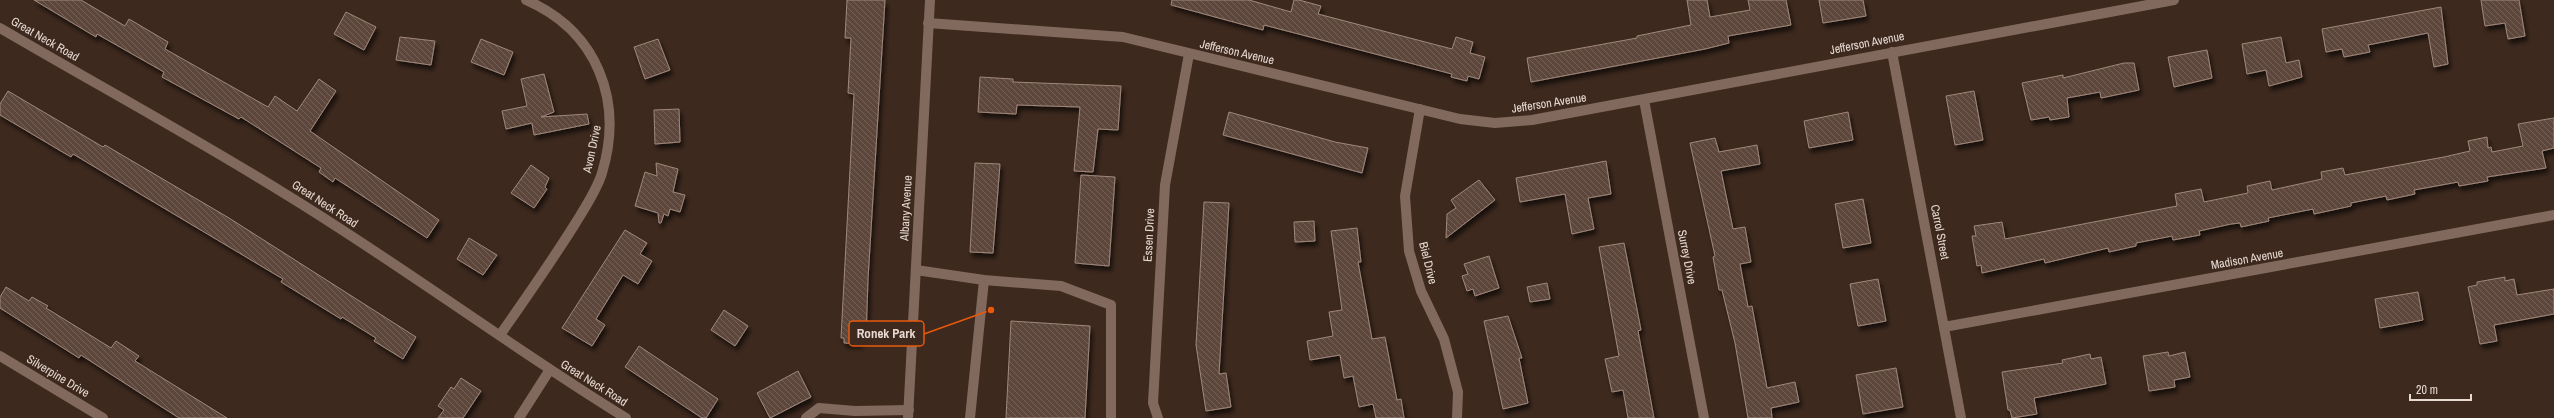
<svg xmlns="http://www.w3.org/2000/svg" width="2554" height="418" font-family="'Archivo Narrow',sans-serif">
	<defs>
		<pattern id="building-back-hatch" width="6" height="6" patternUnits="userSpaceOnUse"><rect width="6" height="6" fill="#5d473c"/><path d="M-1 5l2 2M0 0l6 6M5-1l2 2" fill="none" stroke="#746157"/></pattern>
		<filter id="shadow"><feDropShadow dx="2.5" dy="4.5" stdDeviation="2" flood-color="#0009"/></filter>
	</defs>
	<rect width="100%" height="100%" fill="#3d291e"/>
	<path fill="url(#building-back-hatch)" stroke="#a0877b" filter="url(#shadow)" d="M34,0H81L125,26L129,19L168,42L165,49L268,107L275,96L297,111L319,79L336,91L310,131L439,220L427,238L335,178L333,182L319,172L321,168L241,117L239,119L162,77L164,72L97,34L96,37Z
		M847,0H885L868,279L866,339L860,338V344L844,343V338H841L854,94L848,93L851,38H845Z
		M1172,0H1249L1291,12L1294,0H1299L1321,6L1318,14L1452,49L1456,37L1473,42L1470,53L1485,57L1479,79L1468,76L1467,81L1451,77L1452,74L1264,25L1263,30L1171,5Z
		M1687,0H1707L1710,17L1750,10L1748,0H1786L1791,25L1728,36L1729,43L1705,49L1531,82L1527,58L1637,38V36L1691,25Z
		M1819,0H1863L1866,16L1823,23Z
		M2481,0H2519L2525,36L2508,39L2505,23L2485,26Z
		M2441,7L2448,64L2434,67L2428,33L2368,45L2370,52L2344,57L2342,49L2326,52L2322,29Z
		M346,12L376,27L364,50L334,34Z
		M400,37L435,41L431,65L396,60Z
		M2281,37L2286,63L2299,60L2302,77L2269,86L2266,70L2247,74L2242,44Z
		M481,39L513,52L504,75L471,62Z
		M658,39L670,70L645,79L634,47Z
		M2207,50L2212,78L2174,87L2168,57Z
		M2124,63H2134L2139,90L2101,98L2100,92L2067,98L2069,117L2050,120L2049,117L2031,120L2022,83L2063,75V78Z
		M544,74L554,112L541,117L587,114L589,124L534,135L532,123L506,129L502,111L527,106L521,79Z
		M980,77L1013,79V82L1121,86L1118,130L1098,129L1093,172L1074,171L1080,107L1017,105L1016,114L978,112Z
		M8,91L103,147L105,145L229,218L416,337L403,359L374,341L376,338L342,317L341,319L281,282L283,279L73,154L71,157L0,115V104Z
		M1974,91L1983,140L1955,145L1946,96Z
		M679,109L680,142L655,144L654,110Z
		M1229,112L1335,142L1368,148L1362,173L1223,135Z
		M1848,112L1853,140L1809,148L1804,121Z
		M2554,118V148L2542,151L2546,168L2487,177L2488,181L2459,186L2458,182L2414,190L2415,194L2387,200L2386,196L2351,203V206L2314,214L2313,209L2268,218L2269,221L2241,227L2240,223L2231,224L2199,231L2200,235L2173,240L2172,236L2136,243V246L2109,252L2108,248L2045,263L2044,259L1982,273L1981,265L1977,266L1972,236H1976L1974,226L2002,222L2005,239L2177,206L2175,194L2201,189L2204,202L2248,193L2247,186L2270,181L2272,190L2322,179L2321,172L2343,168L2345,175L2444,157L2470,151L2468,141L2487,137L2488,148L2491,147L2492,152L2523,146L2518,124Z
		M1715,138L1719,152L1757,145L1760,164L1721,171L1733,229L1745,227L1751,262L1740,264L1748,307L1752,306L1767,388L1795,382L1799,402L1771,408L1772,418H1748L1735,343L1722,290H1719L1713,257L1715,256L1690,143Z
		M1606,161L1611,194L1588,198L1594,229L1572,234L1565,194L1520,202L1516,178Z
		M656,163L678,169L673,192L685,195L680,212L670,209L668,216L664,214L661,223H659L658,213L635,206L645,172L657,176Z
		M975,163L1000,164L993,253L970,252Z
		M531,165L549,178L545,187L547,189L534,208L511,193Z
		M1081,175L1115,177L1109,266L1075,263Z
		M1479,180L1495,200L1446,238L1447,214L1456,208L1451,200Z
		M1863,199L1871,243L1843,248L1835,204Z
		M1204,202L1229,203L1219,374L1226,373L1231,407L1206,411L1196,345Z
		M1314,221L1315,241L1295,242L1294,222Z
		M1357,228L1361,262H1358L1372,339L1385,337L1397,400L1401,399L1404,418H1376L1373,404L1359,407L1353,376L1344,378L1340,355L1310,360L1307,341L1333,336L1329,312L1342,310L1331,231Z
		M625,230L647,243L640,254L652,261L638,284L623,275L596,319L605,325L592,346L562,328Z
		M469,238L497,255L483,275L457,259Z
		M1624,243L1641,330L1638,331L1654,418H1628L1623,390L1612,392L1605,359L1619,356L1599,247Z
		M1489,256L1499,288L1475,296L1473,289L1467,291L1462,276L1468,274L1464,264Z
		M2505,277V281L2514,279L2517,295L2554,289V314L2494,325L2497,341L2480,344L2468,287L2477,285V282Z
		M1878,279L1886,321L1858,326L1850,284Z
		M1547,283L1550,299L1530,302L1527,287Z
		M6,287L29,301L32,297L48,306L46,308L111,348L116,341L139,356L135,361L227,418H179L81,355L79,358L0,308V297Z
		M2418,292L2423,320L2380,328L2375,299Z
		M724,310L748,326L735,346L711,330Z
		M1508,316L1522,358H1519L1528,403L1503,409L1484,321Z
		M1011,321L1090,326L1085,418H1006Z
		M639,346L718,399L706,418H702L625,367Z
		M2168,352L2169,356L2185,352L2190,377L2174,380L2175,387L2149,391L2143,356Z
		M2090,354L2091,359L2101,357L2106,384L2034,398L2037,414L2012,418L2010,410H2008L2002,372L2063,363L2062,360Z
		M1896,368L1903,407L1863,414L1856,375Z
		M798,371L811,397L770,418L757,393Z
		M461,378L481,391L463,418H438L444,410L438,406L451,387L454,389Z"/>
	<g fill="none" stroke-linecap="round" stroke-linejoin="round">
		<path stroke="#81695e" stroke-width="10" d="M916,270L984,280L970,418
			M984,280L1061,286L1111,305V418
			M806,418L819,408L855,411L909,410"/>
		<path stroke="#81695e" stroke-width="10" d="M928,23L1123,37L1460,119L1495,123L1532,120L2174,0
			M1892,52L1961,418
			M1644,100L1704,418
			M1420,109L1405,196L1409,251L1421,291L1444,339L1458,392L1457,418
			M1944,327L2554,215
			M500,335C526,298 551,262 575,224C584,209 597,190 602,173C624,100 597,31 526,0
			M0,356L103,418
			M519,418L549,371
			M1158,418L1153,403L1165,185L1189,54"/>
		<path stroke="#81695e" stroke-width="10" d="M908,418L930,0"/>
		<path stroke="#81695e" stroke-width="10" d="M0,28C94,83 190,135 282,192C399,263 509,346 626,418"/>
	</g>
	<g text-anchor="middle" stroke-width="3.5" stroke-linejoin="round" paint-order="stroke">
		<g font-size="12" fill="#e7dad3" stroke="#3d291e">
			<text transform="translate(45 39) rotate(30)" y="4">Great Neck Road</text>
			<text transform="translate(1867 43) rotate(-11)" y="4">Jefferson Avenue</text>
			<text transform="translate(1237 52) rotate(13)" y="4">Jefferson Avenue</text>
			<text transform="translate(1549 103) rotate(-9)" y="4">Jefferson Avenue</text>
			<text transform="translate(592 149) rotate(-78)" y="4">Avon Drive</text>
			<text transform="translate(325 204) rotate(33)" y="4">Great Neck Road</text>
			<text transform="translate(906 208) rotate(-87)" y="4">Albany Avenue</text>
			<text transform="translate(1940 232) rotate(79)" y="4">Carrol Street</text>
			<text transform="translate(1149 235) rotate(-87)" y="4">Essen Drive</text>
			<text transform="translate(1687 257) rotate(79)" y="4">Surrey Drive</text>
			<text transform="translate(2247 259) rotate(-10)" y="4">Madison Avenue</text>
			<text transform="translate(1428 263) rotate(76)" y="4">Biel Drive</text>
			<text transform="translate(58 376) rotate(31)" y="4">Silverpine Drive</text>
			<text transform="translate(594 383) rotate(32)" y="4">Great Neck Road</text>
		</g>
	</g>
	<path fill="none" stroke="#e8590c" stroke-width="1.5" d="M991 310L924 334"/>
	<circle fill="#e8590c" stroke="#3d291e" stroke-width="1.5" cx="991" cy="310" r="4"/>
	<rect fill="#3d291e" stroke="#e8590c" stroke-width="1.5" x="849" y="321" width="75" height="25" rx="4"/>
	<g font-size="13" text-anchor="middle" font-weight="bold" fill="#e7dad3">
		<text x="886" y="338">Ronek Park</text>
	</g>
	<path d="M2410 394v6h61v-6" fill="none" stroke="#e7dad3" stroke-width="2"/>
	<text x="2416" y="394" font-size="12" fill="#e7dad3" stroke="#3d291e" stroke-width="3" paint-order="stroke">20 m</text>
</svg>
